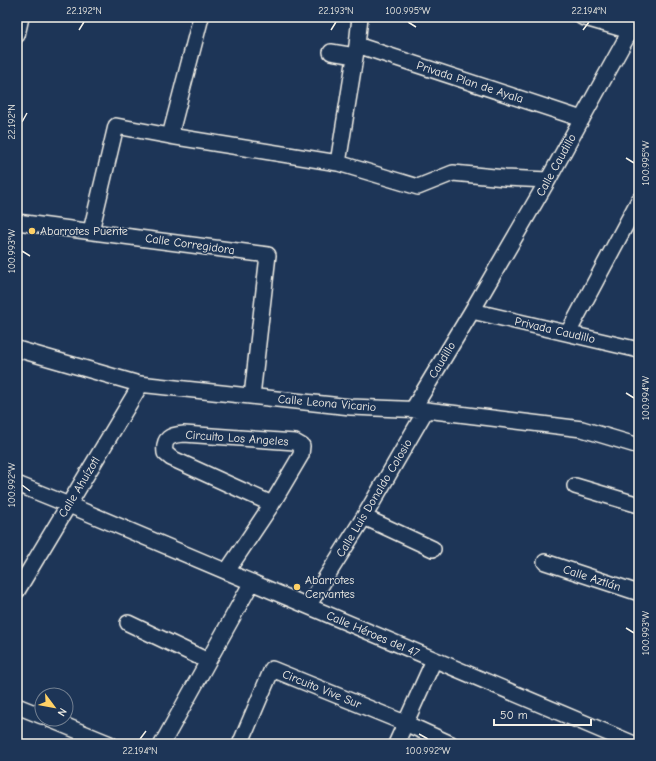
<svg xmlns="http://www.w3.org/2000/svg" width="656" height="761" font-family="'Comic Neue',sans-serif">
	<rect width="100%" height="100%" fill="#1d3557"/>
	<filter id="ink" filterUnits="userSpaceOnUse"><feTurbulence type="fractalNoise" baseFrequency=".025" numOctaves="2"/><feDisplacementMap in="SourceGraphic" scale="8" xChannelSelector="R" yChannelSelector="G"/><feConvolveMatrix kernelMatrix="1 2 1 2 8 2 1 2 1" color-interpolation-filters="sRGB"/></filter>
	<g filter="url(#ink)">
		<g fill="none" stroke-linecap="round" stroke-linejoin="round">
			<defs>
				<path id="street" d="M582,17L630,31
					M17,35L21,17
					M357,45L582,119
					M331,52L355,56
					M170,136L201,17
					M338,163L357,45L360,17
					M17,222L268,255L252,396
					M91,231L116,126L170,136L338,163L418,187L453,173L505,178L548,180
					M472,311L639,350
					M568,333L639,200
					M17,349L139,384L351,407L426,410L582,429L639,446
					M413,409L472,311L548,180L638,17
					M17,484L69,505L634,744
					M575,486L639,505
					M364,517L433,549
					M545,562L639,593
					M227,571L272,504L301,455L302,446L295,442L184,434C170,435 163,438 165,453L171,458L272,504
					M17,591L141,384
					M308,606L364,517L426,410
					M128,623L208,661
					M17,706L42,716
					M49,719L110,744
					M162,744L252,582
					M245,744L241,742L272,669L405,723L451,744
					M396,744L434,660"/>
			</defs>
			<use href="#street" stroke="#f4f1e8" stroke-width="18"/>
			<use href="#street" stroke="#1d3557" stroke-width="15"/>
		</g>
	</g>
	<path fill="none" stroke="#f4f1e8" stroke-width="1.5" d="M408,22L416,27M79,30L84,22M331,30L336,22M583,30L589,22M22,122L27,113M626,158L634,163M22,251L30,256M626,393L634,398M22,485L30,491M626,628L634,633M419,734L428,739M140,739L146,731"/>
	<g fill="#ffd166" stroke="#1d3557" stroke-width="1.5">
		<circle cx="32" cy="231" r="4"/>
		<circle cx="297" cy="587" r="4"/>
	</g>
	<g text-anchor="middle" stroke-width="3" stroke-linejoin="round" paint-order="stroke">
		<g font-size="12" fill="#f4f1e8" stroke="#1d3557">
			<text transform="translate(470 82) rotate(18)" y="4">Privada Plan de Ayala</text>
			<text transform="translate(556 165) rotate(-61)" y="4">Calle Caudillo</text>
			<text transform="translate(190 244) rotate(8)" y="4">Calle Corregidora</text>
			<text transform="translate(555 330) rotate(13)" y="4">Privada Caudillo</text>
			<text transform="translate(442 360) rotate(-59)" y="4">Caudillo</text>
			<text transform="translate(327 403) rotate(5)" y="4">Calle Leona Vicario</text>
			<text transform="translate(237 438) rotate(4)" y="4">Circuito Los Angeles</text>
			<text transform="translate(79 487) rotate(-59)" y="4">Calle Ahuízotl</text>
			<text transform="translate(374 498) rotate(-59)" y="4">Calle Luis Donaldo Colosio</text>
			<text transform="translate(592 578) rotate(18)" y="4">Calle Aztlán</text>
			<text transform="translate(373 634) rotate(23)" y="4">Calle Héroes del 47</text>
			<text transform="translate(322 689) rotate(22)" y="4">Circuito Vive Sur</text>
		</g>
		<g font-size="12" fill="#f4f1e8" stroke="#1d3557" text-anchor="start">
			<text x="40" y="235">Abarrotes Puente</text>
			<text x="305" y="584">Abarrotes<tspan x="305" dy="14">Cervantes</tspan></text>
		</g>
	</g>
	<rect width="656" height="761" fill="none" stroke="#1d3557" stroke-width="44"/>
	<g transform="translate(54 707) rotate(122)"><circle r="19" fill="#1d3557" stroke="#738091"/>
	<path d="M0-3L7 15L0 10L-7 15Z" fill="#ffd166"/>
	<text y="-6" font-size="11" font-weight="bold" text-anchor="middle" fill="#f4f1e8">N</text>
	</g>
	<path d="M494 719v6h97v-6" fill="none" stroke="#f4f1e8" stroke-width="2"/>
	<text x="500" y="719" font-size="12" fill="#f4f1e8" stroke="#1d3557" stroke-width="3" paint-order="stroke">50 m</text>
	<rect x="22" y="22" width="612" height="717" fill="none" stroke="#f4f1e8" stroke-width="1.5"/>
	<g font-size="10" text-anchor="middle" fill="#f4f1e8">
		<text x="84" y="14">22.192°N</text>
		<text x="336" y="14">22.193°N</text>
		<text x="408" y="14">100.995°W</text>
		<text x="589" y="14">22.194°N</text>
		<text transform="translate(11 122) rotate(-90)" y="4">22.192°N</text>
		<text transform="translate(645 163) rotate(-90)" y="4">100.995°W</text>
		<text transform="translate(11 251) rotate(-90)" y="4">100.993°W</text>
		<text transform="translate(645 398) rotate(-90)" y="4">100.994°W</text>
		<text transform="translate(11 485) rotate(-90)" y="4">100.992°W</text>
		<text transform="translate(645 633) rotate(-90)" y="4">100.993°W</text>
		<text x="140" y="754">22.194°N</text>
		<text x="428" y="754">100.992°W</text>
	</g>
</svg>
